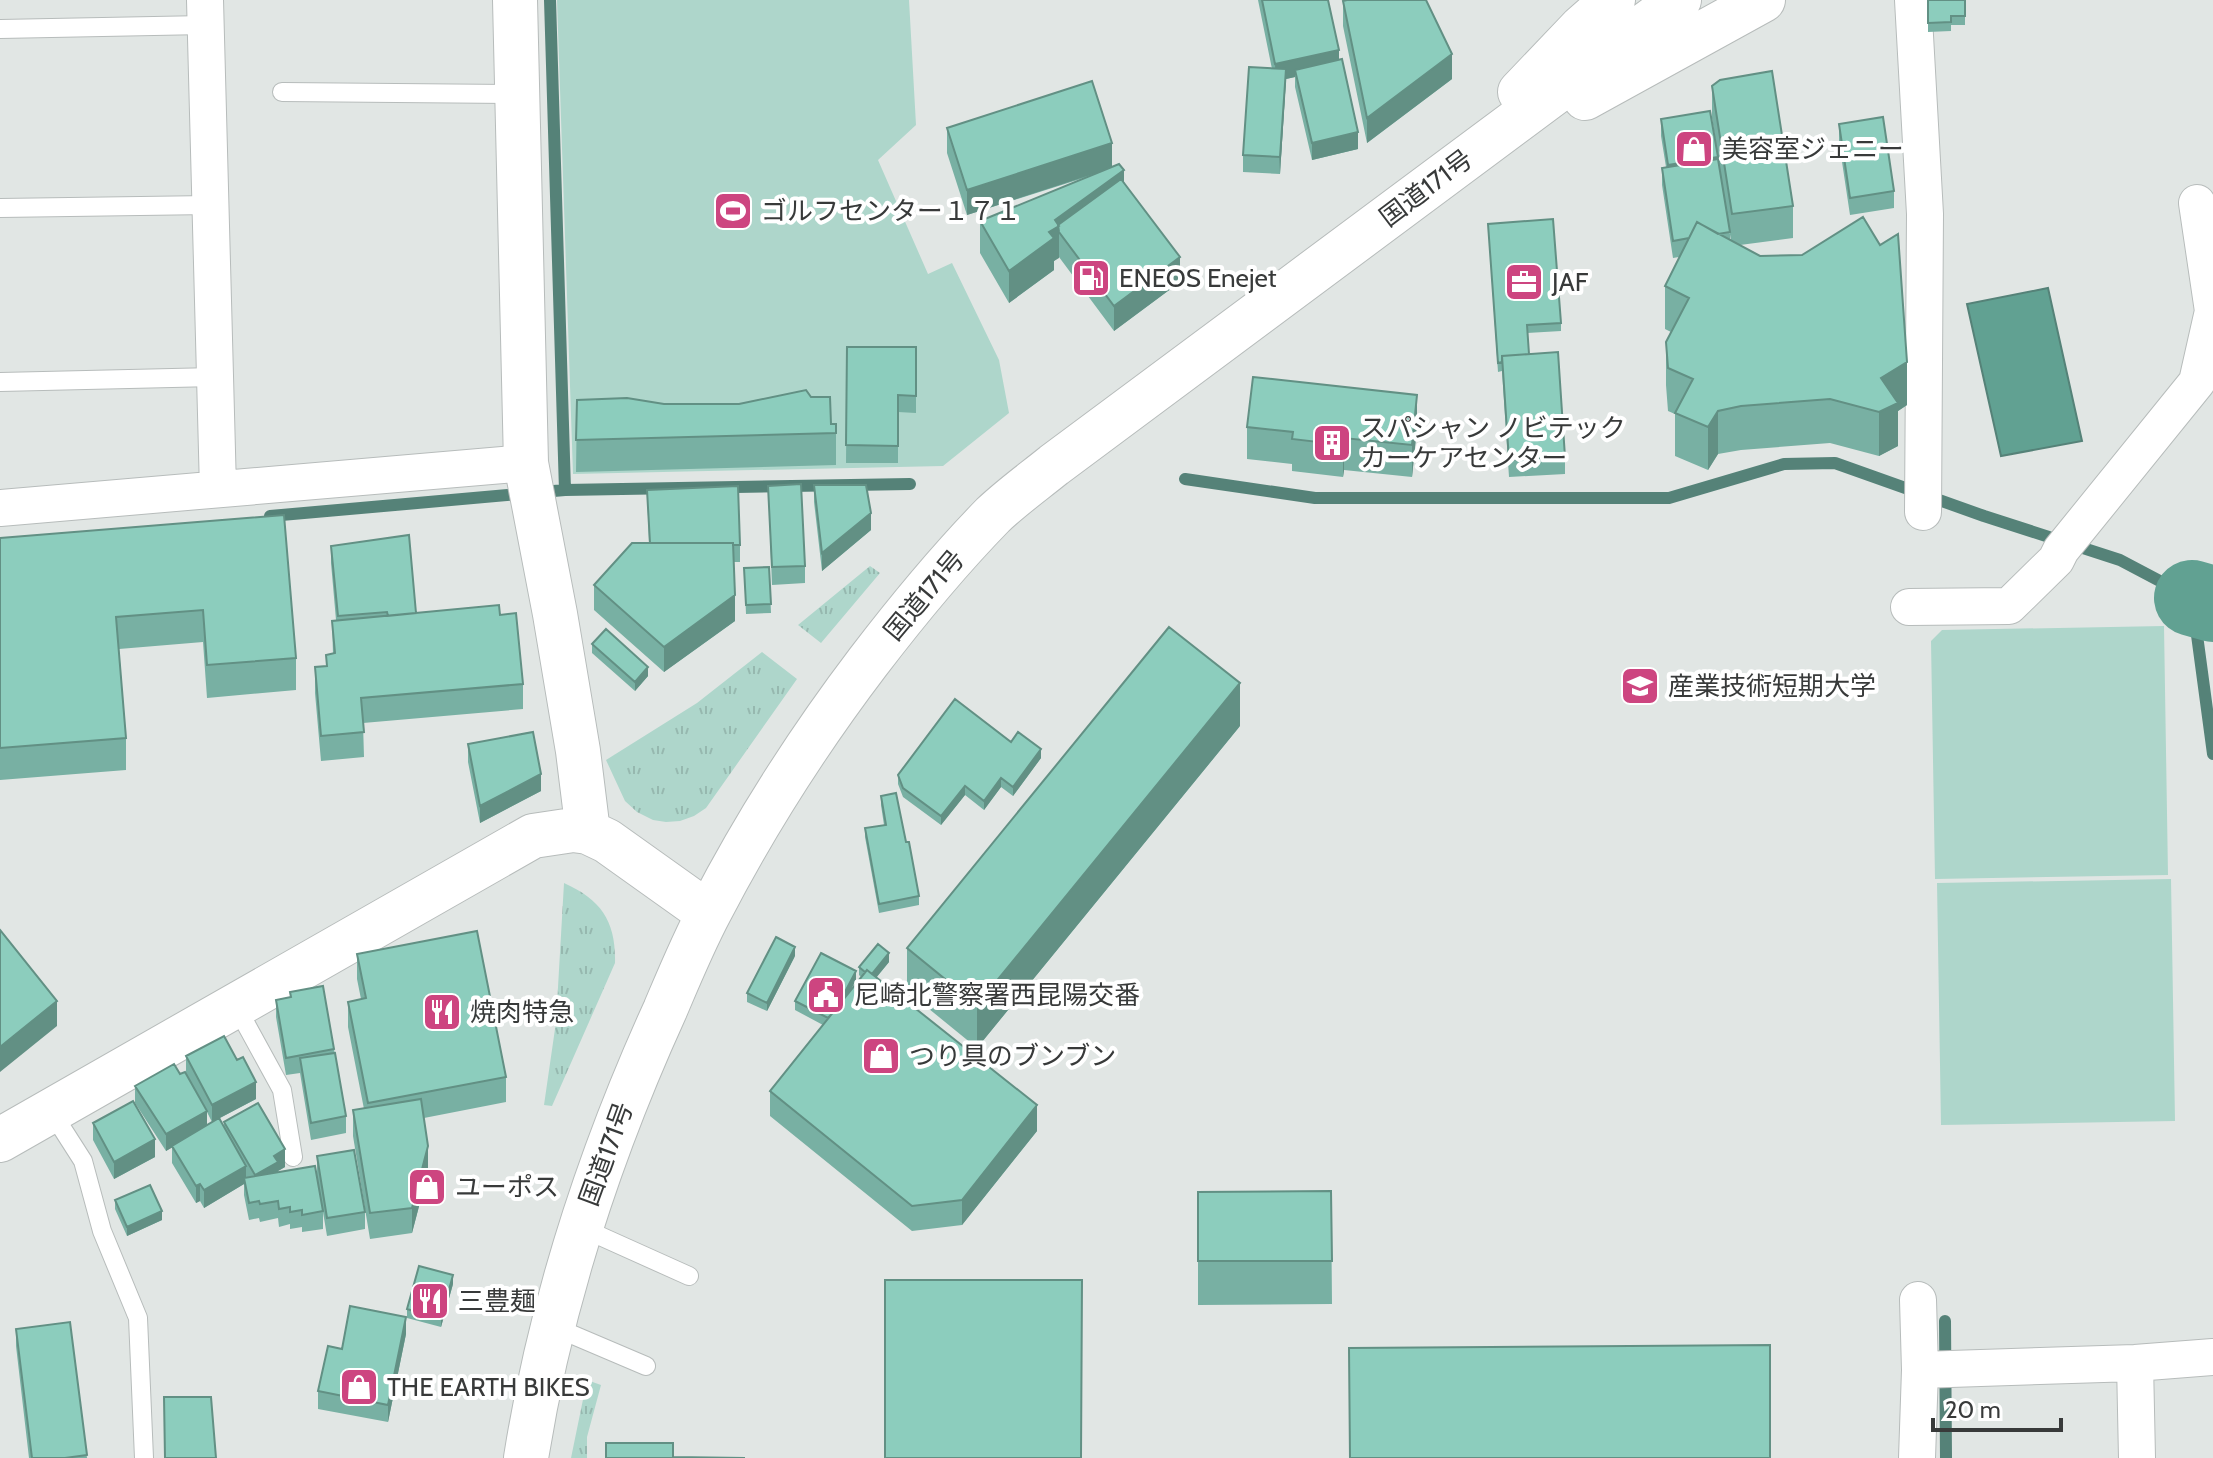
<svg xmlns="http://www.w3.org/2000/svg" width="2213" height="1458" font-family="Cabin,'Noto Sans JP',sans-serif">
	<defs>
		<pattern id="grass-tufts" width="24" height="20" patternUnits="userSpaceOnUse" patternTransform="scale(2)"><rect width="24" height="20" fill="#aed6cb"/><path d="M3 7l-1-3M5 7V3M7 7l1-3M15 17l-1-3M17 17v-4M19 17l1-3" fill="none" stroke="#96b8af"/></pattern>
	</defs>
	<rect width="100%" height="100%" fill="#e1e6e4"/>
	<path fill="url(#grass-tufts)" d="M870,566L880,573L821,643L798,625Z
		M762,652L797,679L706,808L694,816L680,821L666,822L653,820L637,812L625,801L606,760L697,703Z
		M564,883C602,900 616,922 615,963L552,1106L544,1105L556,1022Z
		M587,1380L601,1385L587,1437V1458H571Z"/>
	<path fill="#aed6cb" d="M557,0H909L916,125L878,160L928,274L952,263L999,360L1009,413L943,466L573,474Z
		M2164,626L2168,875L1935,879L1931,641L1942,630Z
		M2171,879L2175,1121L1941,1125L1937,883Z"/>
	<path fill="#61a192" stroke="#558278" stroke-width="2" d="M2048,288L2082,441L2001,456L1967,304Z"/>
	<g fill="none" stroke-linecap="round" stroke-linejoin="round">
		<path stroke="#558278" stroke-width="12" d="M550,0L565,490
			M1185,479L1315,498H1669L1784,464L1835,463L1984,516L2120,560L2192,598L2213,754
			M270,516L565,490L910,484
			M1945,1321L1946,1458"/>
		<path stroke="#61a192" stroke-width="76" d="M2192,598L2213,604"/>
		<defs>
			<path id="service" d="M0,29L205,25
				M282,92L517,94
				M0,208L210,205
				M0,382L215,377
				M236,1006L282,1090L293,1157
				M51,1111L83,1161L102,1231L138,1318L144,1458
				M580,1227L689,1276
				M552,1326L646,1366"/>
			<path id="minor" d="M205,0L218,489
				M1913,0L1925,214L1923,512
				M2197,203L2213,311
				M0,508L526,463
				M1909,607L2009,606L2056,560L2061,550L2197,382L2213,311
				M2135,1363L2137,1458
				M1920,1370L2135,1363L2213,1357
				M1917,1458L1920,1370L1918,1300"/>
			<path id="tertiary" d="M515,0L526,463L555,614L578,751L588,832
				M0,1140L533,836L573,830L588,832L607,841L708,913"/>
			<path id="trunk" d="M1520,92L1582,27L1613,0
				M1585,98L1763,0
				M526,1458C551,1301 599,1155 665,1010C679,977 693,943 710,911C755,824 808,741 868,662C907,611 948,561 993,515C1012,497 1033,482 1054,465L1679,0"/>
		</defs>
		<use href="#service" stroke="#b7bcbb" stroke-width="20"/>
		<use href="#minor" stroke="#b7bcbb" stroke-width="38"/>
		<use href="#tertiary" stroke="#b7bcbb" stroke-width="46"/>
		<use href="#trunk" stroke="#b7bcbb" stroke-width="46"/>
		<use href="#service" stroke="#fff" stroke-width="18"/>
		<use href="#minor" stroke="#fff" stroke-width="36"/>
		<use href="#tertiary" stroke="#fff" stroke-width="44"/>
		<use href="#trunk" stroke="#fff" stroke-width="44"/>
	</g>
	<path fill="#78b0a3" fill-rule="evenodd" d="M1258,0H1328L1339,60L1358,149L1312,160L1295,87V77L1286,79L1280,174L1243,172V155L1272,69Z
		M1928,0H1965V25H1951V31L1928,32Z
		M1343,1L1452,79L1367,143L1343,26Z
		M1712,86L1793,206V238L1740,245L1907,405L1898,411V446L1879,456L1830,443L1741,450L1718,454L1708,470L1675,456V414L1668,411L1666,385V342L1671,332L1665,329V286L1679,257L1673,258L1662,185V168L1666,167L1661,136V119L1710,111L1730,232V240L1731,241L1712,118Z
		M1839,124L1894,191V208L1850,215L1839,142Z
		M947,128L1112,167L1124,182L1180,282L1114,331L1059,257L1054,261V270L1009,303L980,253V221L1093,175L967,215L947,153Z
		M1488,224L1561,323V331L1527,333L1529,354L1565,457V474L1509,477L1502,371L1498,372Z
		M847,347H916V413L898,412V463H846Z
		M577,400L664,404L831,424L836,433V465L576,472Z
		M1247,427H1417L1412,477L1344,470L1343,477L1292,471V464L1247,459Z
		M814,485L871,530L822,571L814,502Z
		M768,486L805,566V583L772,585Z
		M647,490L740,545V562H734L735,621L664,672L594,610V585L649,543Z
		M284,515L296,658V690L207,698L203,642L119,649L126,738V770L0,780V538Z
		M331,546L416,613L500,615L523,684V709L363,723L364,757L321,761L315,693V667L326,666L333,654L332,621L336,620L331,563Z
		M769,567L771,613L746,614L744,568Z
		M592,644L648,676L635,691L592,653Z
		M1240,726L977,1048L907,991V948Z
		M1011,742L1041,758L1013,796L1001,787L984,810L965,795L941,825L903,797L898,784V775Z
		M468,744L541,791L480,823L468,762Z
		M881,796L906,842L919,896V905L879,913L865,837V828L884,825L881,805Z
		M357,954L506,1077V1102L424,1118L428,1172L412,1233L370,1239L353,1136V1110L364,1109L348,1027V1002L361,999L357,979Z
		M795,956L767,1011L747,1002V993Z
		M889,962L876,978L1037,1131L962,1225L912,1231L770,1116V1091L823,1025L795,1010V1001L856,980L850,991L861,977L859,975V967Z
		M290,992L334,1049L346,1116V1133L311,1140L300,1073L286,1075L276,1017V1000L290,997Z
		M186,1056L256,1099L220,1118L224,1127V1122L285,1167L278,1171V1172L317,1174V1156L365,1212V1229L327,1236L323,1212V1229L302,1232V1227L290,1229V1224L279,1227L278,1218L260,1222L259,1218L249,1220L244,1195V1184L204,1208L200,1201L196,1203L172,1163V1147L166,1151L135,1103V1086L180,1074L197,1094L186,1073ZM207,1112L212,1122L207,1125Z
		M93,1123L155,1157L114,1179L93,1140Z
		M1331,1191L1332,1304L1198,1305V1192Z
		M115,1200L162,1220L127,1236L115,1209Z
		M453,1284L441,1327L407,1318V1309Z
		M70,1322L87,1458H29L16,1346V1329Z
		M406,1334L388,1422L318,1409V1391L342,1349Z"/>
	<path fill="#629084" d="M1339,50V68L1295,70V77L1286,79L1280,174L1275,64Z
		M1452,54V79L1367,143V118Z
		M1358,132V149L1312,160V143Z
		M1112,143V168L967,215V190Z
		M1124,170V202L1059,232V258L1054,261V270L1009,303V271L1055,220Z
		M1180,257V282L1114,331V306Z
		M1907,362V405L1898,411V446L1879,456V412L1881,378Z
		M1417,395V427L1412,477V445Z
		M1718,411V454L1708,470V427Z
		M1344,438V470L1343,477V445Z
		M871,513V530L822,571V553Z
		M735,595V621L664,672V647Z
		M648,667V676L635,691V682Z
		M1240,683V726L977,1048V1005Z
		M1041,749V758L1013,796V787Z
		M541,774V791L480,823V806Z
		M1001,778V787L984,810V801Z
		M965,786V795L941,825V816Z
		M795,947V956L767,1011V1003Z
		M889,953V962L870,985V976Z
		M856,971V980L830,1028V1020Z
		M57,1001V1026L0,1072V1047Z
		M256,1082V1099L212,1122V1105Z
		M1037,1105V1131L962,1225V1200Z
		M207,1111V1128L166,1151V1134Z
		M155,1139V1157L114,1179V1162Z
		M428,1146V1172L412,1233V1208Z
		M285,1149V1167L278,1171V1179L255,1175L274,1156Z
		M246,1166V1183L244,1178V1184L204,1208V1190Z
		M200,1184V1201L196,1203V1186Z
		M162,1211V1220L127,1236V1227Z
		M453,1275V1284L441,1327V1319Z
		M406,1317V1334L388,1422V1405Z"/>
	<path fill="#8ccdbd" stroke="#629084" stroke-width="2" d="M1262,0H1328L1339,50L1275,64Z
		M1347,0H1426L1452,54L1367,118L1343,1Z
		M1928,0H1965V16H1951V22L1928,23Z
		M1342,59L1358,132L1312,143L1295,70Z
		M1249,67L1286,69L1280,157L1243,155Z
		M1772,71L1793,206L1732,214L1712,86L1720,80Z
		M1092,81L1112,143L967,190L947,128Z
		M1710,111L1718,157L1668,165L1661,119Z
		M1883,117L1894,191L1850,198L1839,124Z
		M1718,159L1730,232L1718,234L1697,222L1689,238L1673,241L1662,168Z
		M1119,164L1124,170L1055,220L1059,226L1049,232L1054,238L1009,271L980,221Z
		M1121,179L1180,257L1114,306L1059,232L1058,225Z
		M1863,217L1880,245L1898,234L1907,362L1881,378L1898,403L1879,412L1830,399L1741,406L1718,411L1708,427L1675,413L1693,379L1668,368L1666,342L1689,298L1665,286L1697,222L1760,256L1802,255Z
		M1553,219L1561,323L1527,325L1529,354L1502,356V362L1498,363L1488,224Z
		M847,347H916V396L898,395V446L846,445Z
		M1558,352L1565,457L1509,460L1502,356Z
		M1253,377L1417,395L1412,445L1344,438L1343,445L1292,439L1293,432L1247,427Z
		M806,390L811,397H830L831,424H836V433L576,440L577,400L627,398L664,404H739Z
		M801,484L805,566L772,567L768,486Z
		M814,485H866L871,513L822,553Z
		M738,486L740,545H733V543H650L647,490Z
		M284,515L296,658L207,665L203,610L116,617L126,738L0,748V538Z
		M409,535L416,613L388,616L387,612L338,616L331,546Z
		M632,543H733L735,595L664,647L594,585Z
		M769,567L771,604L746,605L744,568Z
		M499,605L500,615L516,613L523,684L361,698L364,732L321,736L315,667L327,666L326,655L335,653L332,621Z
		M1169,627L1240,683L977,1005L907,948Z
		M606,629L648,667L635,682L592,644Z
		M955,699L1011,742L1018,732L1041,749L1013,787L1001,778L984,801L965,786L941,816L903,788L898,775Z
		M533,732L541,774L480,806L468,744Z
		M896,793L906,842H909L919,896L879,904L865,828L886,825L881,796Z
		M0,930L57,1001L0,1047Z
		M477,931L506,1077L368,1103L348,1002L366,998L357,954Z
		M776,937L795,947L767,1003L747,993Z
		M878,944L889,953L872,974L867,970L865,972L859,967Z
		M821,953L856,971L836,1009L828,1018L795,1001Z
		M867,970L1037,1105L962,1200L912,1206L770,1091Z
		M323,986L334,1049L286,1058L276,1000L291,997L290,992Z
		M224,1036L237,1060L243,1057L256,1082L212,1105L186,1056Z
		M335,1053L346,1116L311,1123L300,1058Z
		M174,1064L180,1074L185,1072L207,1111L166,1134L135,1086Z
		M421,1099L428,1146L412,1208L370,1213L353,1110Z
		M133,1101L155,1139L114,1162L93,1123Z
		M258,1103L285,1149L274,1156L278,1162L255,1175L224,1122Z
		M219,1118L246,1166L204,1190L200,1184L196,1186L172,1146Z
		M354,1150L365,1212L327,1218L317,1156Z
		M315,1166L323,1211L302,1215V1210L290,1212V1207L279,1209L278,1201L260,1204L259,1201L249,1203L244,1178Z
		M150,1185L162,1211L127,1227L115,1200Z
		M1331,1191L1332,1261H1198V1192Z
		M419,1266L453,1275L441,1319L407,1309Z
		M885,1280H1082L1081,1458H885Z
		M350,1306L406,1317L388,1405L318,1391L328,1346L342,1349Z
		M70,1322L87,1455L65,1458H32L16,1329Z
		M1770,1345V1458H1350L1349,1348Z
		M164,1397H211L216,1458H165Z
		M606,1443H673V1457L745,1458H606Z"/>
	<defs>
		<symbol id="shop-square" viewBox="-11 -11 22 22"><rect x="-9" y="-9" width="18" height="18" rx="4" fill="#cd4580" stroke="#fff"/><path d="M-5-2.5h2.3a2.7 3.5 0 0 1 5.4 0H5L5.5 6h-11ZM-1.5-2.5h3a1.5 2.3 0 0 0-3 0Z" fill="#fff"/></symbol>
		<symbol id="stadium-square" viewBox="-11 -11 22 22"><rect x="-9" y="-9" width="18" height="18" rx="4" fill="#cd4580" stroke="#fff"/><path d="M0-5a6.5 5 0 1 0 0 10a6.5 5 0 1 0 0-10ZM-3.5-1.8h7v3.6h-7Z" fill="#fff"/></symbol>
		<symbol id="fuel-square" viewBox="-11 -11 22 22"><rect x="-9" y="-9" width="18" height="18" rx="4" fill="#cd4580" stroke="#fff"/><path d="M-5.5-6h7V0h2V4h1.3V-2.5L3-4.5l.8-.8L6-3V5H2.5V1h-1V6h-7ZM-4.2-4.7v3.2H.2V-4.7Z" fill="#fff"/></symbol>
		<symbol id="office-square" viewBox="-11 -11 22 22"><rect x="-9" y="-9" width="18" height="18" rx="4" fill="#cd4580" stroke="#fff"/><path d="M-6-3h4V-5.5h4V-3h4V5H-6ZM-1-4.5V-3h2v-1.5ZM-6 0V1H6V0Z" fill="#fff"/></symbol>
		<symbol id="building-square" viewBox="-11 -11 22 22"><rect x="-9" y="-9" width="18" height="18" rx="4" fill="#cd4580" stroke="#fff"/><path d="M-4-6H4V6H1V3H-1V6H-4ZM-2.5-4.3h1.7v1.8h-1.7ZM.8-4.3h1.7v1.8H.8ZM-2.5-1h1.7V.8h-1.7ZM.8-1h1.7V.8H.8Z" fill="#fff"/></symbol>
		<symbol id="university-square" viewBox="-11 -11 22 22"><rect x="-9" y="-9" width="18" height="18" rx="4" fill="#cd4580" stroke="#fff"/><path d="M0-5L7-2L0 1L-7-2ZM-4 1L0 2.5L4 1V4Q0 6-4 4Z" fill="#fff"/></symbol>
		<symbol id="civic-square" viewBox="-11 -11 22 22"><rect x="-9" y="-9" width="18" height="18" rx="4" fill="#cd4580" stroke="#fff"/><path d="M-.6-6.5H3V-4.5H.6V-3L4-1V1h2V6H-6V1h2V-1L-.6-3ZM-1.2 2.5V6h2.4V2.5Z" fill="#fff"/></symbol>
		<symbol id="restaurant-square" viewBox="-11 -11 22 22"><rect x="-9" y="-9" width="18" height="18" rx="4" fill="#cd4580" stroke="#fff"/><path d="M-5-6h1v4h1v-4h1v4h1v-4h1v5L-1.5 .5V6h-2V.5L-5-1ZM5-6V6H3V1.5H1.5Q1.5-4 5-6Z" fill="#fff"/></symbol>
	</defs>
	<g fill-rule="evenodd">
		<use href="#shop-square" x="1672" y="127" width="44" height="44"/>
		<use href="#stadium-square" x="711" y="189" width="44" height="44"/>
		<use href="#fuel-square" x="1069" y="256" width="44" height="44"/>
		<use href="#office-square" x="1502" y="260" width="44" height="44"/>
		<use href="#building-square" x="1310" y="421" width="44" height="44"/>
		<use href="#university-square" x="1618" y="664" width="44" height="44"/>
		<use href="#civic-square" x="804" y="973" width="44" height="44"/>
		<use href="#restaurant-square" x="420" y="990" width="44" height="44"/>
		<use href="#shop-square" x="859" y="1034" width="44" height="44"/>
		<use href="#shop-square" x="405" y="1165" width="44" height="44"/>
		<use href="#restaurant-square" x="408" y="1279" width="44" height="44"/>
		<use href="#shop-square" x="337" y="1365" width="44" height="44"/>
	</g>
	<g text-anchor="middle" stroke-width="8" stroke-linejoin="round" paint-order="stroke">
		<g font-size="26" fill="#383a3a" stroke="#fff" text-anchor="start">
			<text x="1722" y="158">美容室ジェニー</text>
			<text x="761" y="220">ゴルフセンター１７１</text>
			<text x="1119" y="287">ENEOS Enejet</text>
			<text x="1552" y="291">JAF</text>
			<text x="1360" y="437">スパシャン ノビテック<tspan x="1360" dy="30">カーケアセンター</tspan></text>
			<text x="1668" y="695">産業技術短期大学</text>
			<text x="854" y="1004">尼崎北警察署西昆陽交番</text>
			<text x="470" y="1021">焼肉特急</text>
			<text x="909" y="1065">つり具のブンブン</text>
			<text x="455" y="1196">ユーポス</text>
			<text x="458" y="1310">三豊麺</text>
			<text x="387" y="1396">THE EARTH BIKES</text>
		</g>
		<g font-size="26" fill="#383a3a" stroke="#fff">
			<text transform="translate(1426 188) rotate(-37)" y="9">国道171号</text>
			<text transform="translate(924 595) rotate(-50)" y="9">国道171号</text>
			<text transform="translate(606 1154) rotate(-70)" y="9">国道171号</text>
		</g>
	</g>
	<path d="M1933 1418v12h128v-12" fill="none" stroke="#383a3a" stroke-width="4"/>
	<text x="1945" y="1418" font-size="24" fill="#383a3a" stroke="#ffffff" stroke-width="6" paint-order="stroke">20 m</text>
</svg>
